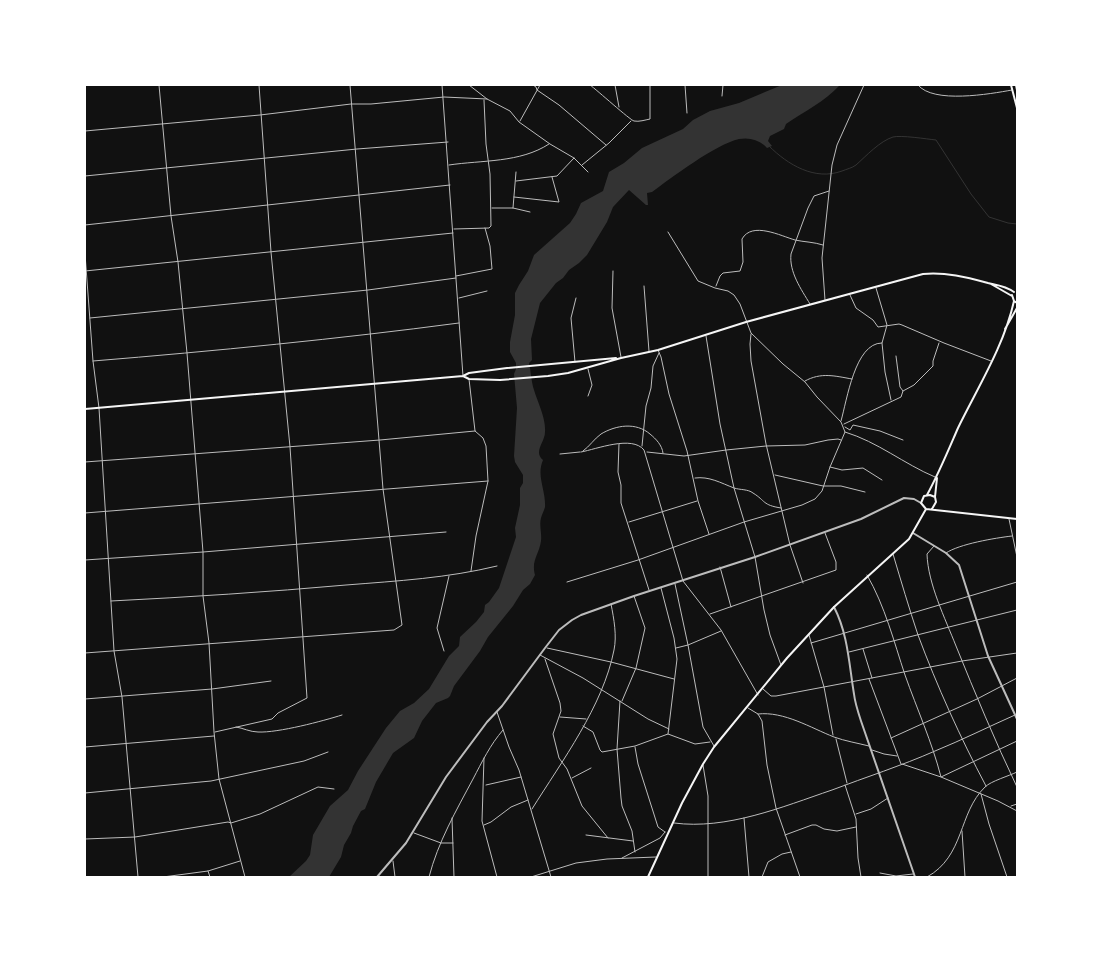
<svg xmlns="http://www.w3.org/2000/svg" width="1102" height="962" font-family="'Varela Round',sans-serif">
	<rect width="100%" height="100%" fill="#111"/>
	<path fill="#333" d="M782,85H840C824,102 805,111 786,124L784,129L770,136L768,141L772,146L767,148C760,140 750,137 739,139C716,144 671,178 652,192L647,193L648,205H646L629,190L613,207L607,222L587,255L579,263L569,270L563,278L556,283L540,303L531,339L532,360L529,363C531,371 531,381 534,390C538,403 546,418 545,432C545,442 533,452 543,460C536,476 546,490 545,507C544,511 542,514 541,518C539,525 542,534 541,541C539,555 531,560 535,575L530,584L523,590L513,606L488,637L480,651L454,686L450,696L448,698L436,703L422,721L414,738L393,753L376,782L365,809L361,811L353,826L351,833L344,845L341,857L329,877H289L306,861L310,855L313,835L330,806L348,790L358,771L386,728L400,711L414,703L429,689L449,656L459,646L460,637L476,622L484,612L485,605L489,602L499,588L516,537L515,528L520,505V488L523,483V475L515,462L514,456L517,408L514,374L516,369V363L510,352V342L515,315V293L519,285L528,271L534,255L570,223L576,214L581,203L603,191L609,172L624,163L642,148L683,129L693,120L710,111L739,103Z"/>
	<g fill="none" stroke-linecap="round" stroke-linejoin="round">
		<path stroke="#333" stroke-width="1" d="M769,146C788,165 815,181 842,171C847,169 852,168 856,165C866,156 880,141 893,137C901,135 927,139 936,140L971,194L989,217L1008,223L1017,224"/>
		<path stroke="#bcbcbc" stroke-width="1" d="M159,85L171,216L178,262L187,353L203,552V596L209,643L214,732L219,779L245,877
			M442,85L463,376
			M469,85L487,99L510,111L519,122L550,144L574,158L588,172
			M533,85L536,87L537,90L559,105L606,145
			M590,85C597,90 630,120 634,121C639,122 645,120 650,119V85
			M615,85L619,107
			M685,85L687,113
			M918,85C933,104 990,94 1012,90
			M722,96L723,85
			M520,121L540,85
			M85,131L260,115L351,104H371L444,97L487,99
			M449,165C482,160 520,163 549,144
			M582,165L609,143L631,121
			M85,176L357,149L448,142
			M516,181L557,176L574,158
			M514,197L559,202L552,177
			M492,208H513L530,212
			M513,208L516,172
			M85,225L450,185
			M454,229L489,228L491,226L490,174L486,144L484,100
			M85,254L93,361L99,408L114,651L122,697L138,877
			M85,271L453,233
			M613,271L612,308L621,357
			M456,276L492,269L490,246L485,228
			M644,286L649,351
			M716,286L720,276L723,273L740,271L743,262L742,239C752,221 781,236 795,240C804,242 814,242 823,245
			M850,295L856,308L873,320L878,327L899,324L902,325L944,343L991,361
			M459,298L487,291
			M825,300L822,258L832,165L837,145L864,85
			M810,304C801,289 789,272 791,254L808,208L814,196L829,191
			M90,318L368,290L456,278
			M751,334L750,344L751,361L766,444L790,545L803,583
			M706,336L720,424L734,488L755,557L764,610L770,635L781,665
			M882,343L885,372L891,400
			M658,350L661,357L669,394L687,451L698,501L709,534
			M93,361C215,351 338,339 459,323
			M575,362L571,318L576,298
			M469,379L475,431L483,438L486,446L488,481L476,536L471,571
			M805,381C821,372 835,376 852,379
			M903,391L914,385L933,366V361L939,343
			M588,396L592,385L588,369
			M841,421C847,400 855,343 882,343L887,325L876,288
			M844,424L901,397L903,391L900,387L896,356
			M845,427L850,430L853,425L880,431L903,440
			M845,432C878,442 904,464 935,477
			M619,444L618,472L621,485V503L649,590
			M642,446L646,406L651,388L653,366L659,353
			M583,451C590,446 594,439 601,434C616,425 636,422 650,434C656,439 662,445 663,453
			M581,452C597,449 632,435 644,450L683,581L721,630L758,695
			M647,452L684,456L726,450L766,446L805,445L828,440L838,439L841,440
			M560,454L580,452
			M85,462L380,440L475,431
			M830,467L842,470L863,468L882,480
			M775,475L823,486H841L865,492
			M695,478C709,476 721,483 734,488C740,490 748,489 753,493C766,501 762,505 781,508
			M85,513L488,481
			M1009,519L1017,557
			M629,522L697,501
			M934,546L927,554C928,584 945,618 956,646C975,693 995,741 1017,787
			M946,553C959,544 995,538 1012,536
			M893,554C901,581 909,608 918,635C937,686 960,737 986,786
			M85,560L203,552L446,532
			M720,567L731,607
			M867,575C885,606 894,642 905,675C917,709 932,742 941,777L1017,741
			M567,582L638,560L744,522L802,505L815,499L822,491L830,467L845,432L841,422L817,397L805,382L783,364L751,333L740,304L734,295L728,291L715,288L698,281L668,232
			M675,584L688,645L703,727L714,746
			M661,588L674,638L677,659L668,734
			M111,601C190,597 268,592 346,585C397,581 448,578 497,566
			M710,614L836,570V562L825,533
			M809,635L824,687L833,735
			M811,643L1017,582
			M547,648L611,662L674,679
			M676,648L688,645L721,631
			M863,649L872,678
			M444,651L437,628L449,576
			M849,652L1017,610
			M85,653L394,630L402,625L383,489L350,85
			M540,655L583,678L648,719L669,729
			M545,659L560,703L561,711L553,734L559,758L567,769L582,806L608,838
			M869,679L901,764
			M763,689L771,696H776L962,661L1017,653
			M85,699L212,689L271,681
			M620,701L617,749L621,798L622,806L632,831L635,852
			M622,701L636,668L645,628L634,596
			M748,708L758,714L762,721L767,765L776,808L800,877
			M497,712L509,747L519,770L551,877
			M758,714C784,711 811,728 834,737C845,741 857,743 869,746
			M560,717L586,719
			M583,726L593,732L600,750L602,752L635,746L668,734L695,744L710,742
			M236,727C243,728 250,732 258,732C278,733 323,721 342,715
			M215,732L272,719L278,713L307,698L290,447L271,252L259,85
			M891,738L977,699L1017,678
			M836,739L847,783
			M85,747L214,736
			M635,747L638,764L658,827L665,832
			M872,750L884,754L897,756
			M484,758L482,821L497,877
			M902,764L941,777L998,801L1017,811
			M703,765L708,796V877
			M572,778L591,768
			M486,785L521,777
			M845,785L856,819L858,858L861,877
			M85,793L211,781L304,761L328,752
			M981,794L989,824L1007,877
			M1011,806L1017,804
			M532,809C562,761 603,706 614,650C617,636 614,619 611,604
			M856,814L871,809L888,798
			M452,818L454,877
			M744,818L749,877
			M674,823C727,830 782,807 832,790C866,777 901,766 935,751C962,740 988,727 1015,715
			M484,825L491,822L511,807L528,800
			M962,831L965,877
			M414,833L441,843H453
			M586,835L633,841
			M785,835L812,825H816L824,829L837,831L856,827
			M85,839L135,837L228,822L231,823L260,814L318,787L334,789
			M622,858L660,838L665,832
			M393,861L395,877
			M208,871L210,877
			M880,873L896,876L913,874
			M163,877L208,871L240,861
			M429,877C438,842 456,811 473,779C482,762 490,745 503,730
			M531,877L576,863L607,859L656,857
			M762,877L768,862L782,854L791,852
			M927,877C965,856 958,813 985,787C991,781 1009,776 1017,772"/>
		<path stroke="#bcbcbc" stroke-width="2" d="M913,533L946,553L959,565L988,656L1017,719
			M834,607C848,634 849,664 854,694C855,703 858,712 861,721L915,877
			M377,877L406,843L446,777L487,722L502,706L545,648L559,630L572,620L581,615L634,596L755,557L861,519L904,498L914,499L921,503"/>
		<path stroke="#f5f5f5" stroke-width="2" d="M1011,85L1017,108
			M1016,85L1017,90
			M991,284L1012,296
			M1012,295L1014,301L1017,303
			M1005,329L1017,308
			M463,376L469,379L500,380L548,376L568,373L621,358L658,350L746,322L923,274C946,272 966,277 988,283C997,285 1006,286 1014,292
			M85,409L463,376L469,373L507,368L616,358
			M927,495C939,473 948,451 958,428C978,387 1004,346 1014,301
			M935,497L937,478
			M932,509L936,502L935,497L930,495L924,496L921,503L926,509L1017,519
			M648,877L682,803L703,764L714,747L787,658L834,607L909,539L926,509"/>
	</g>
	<rect width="1102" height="962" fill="none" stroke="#ffffff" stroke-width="172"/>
</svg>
